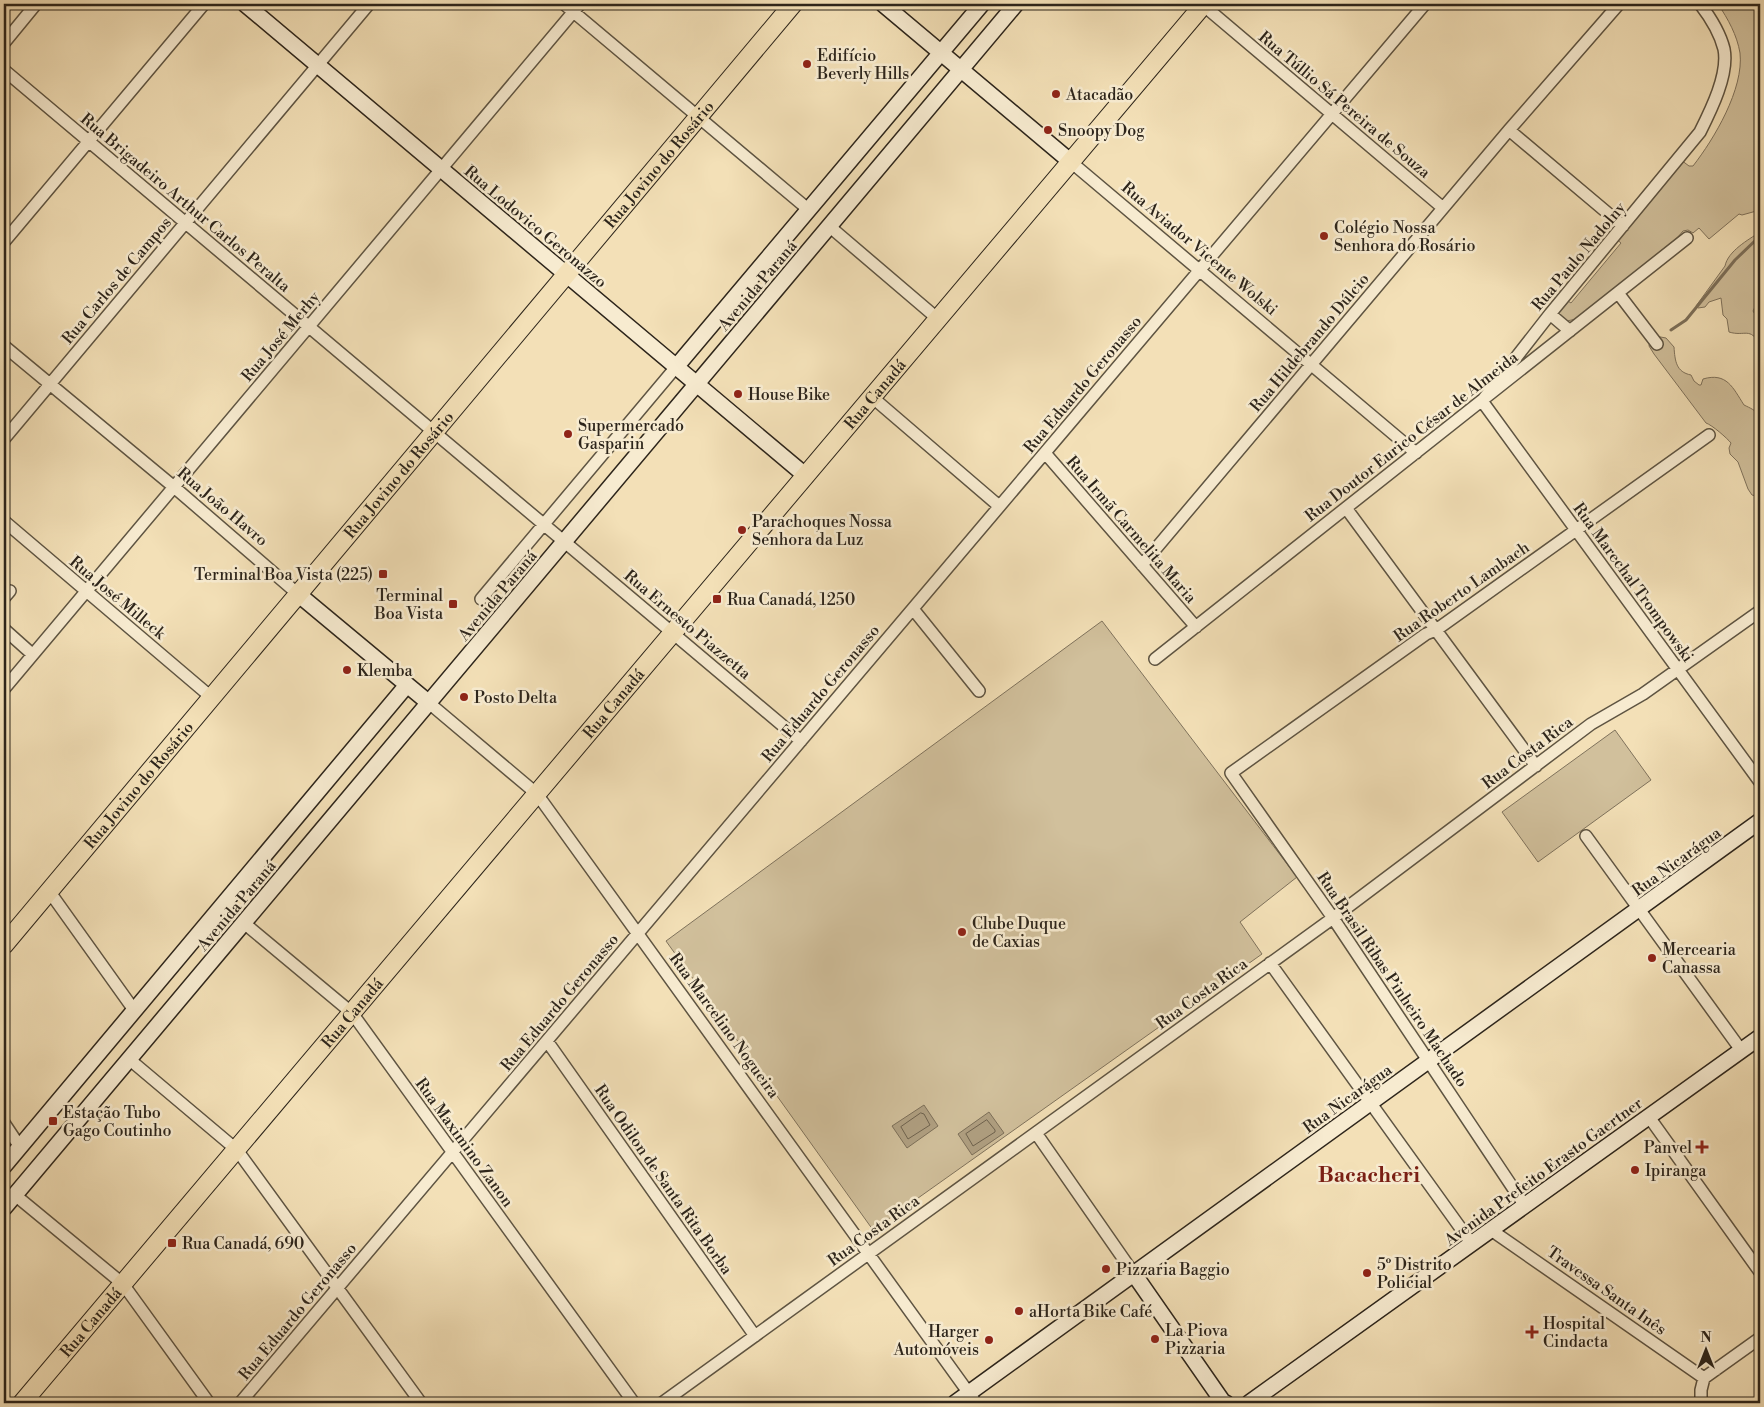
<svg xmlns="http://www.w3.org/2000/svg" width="1764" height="1407" font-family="'Libre Bodoni',serif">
	<rect width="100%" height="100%" fill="#f3e0b7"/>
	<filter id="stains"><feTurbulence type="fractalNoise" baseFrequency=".004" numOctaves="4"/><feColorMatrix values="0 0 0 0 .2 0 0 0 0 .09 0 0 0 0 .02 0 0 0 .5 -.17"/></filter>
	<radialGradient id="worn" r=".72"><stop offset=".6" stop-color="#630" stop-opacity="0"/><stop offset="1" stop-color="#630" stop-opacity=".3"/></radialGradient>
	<path fill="#d1c09c" stroke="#7f725c" d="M1718,4H1760V210L1742,215L1739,214L1709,239L1699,228L1693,233L1688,230L1683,231L1677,238L1576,319L1567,321L1560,317C1558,309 1561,305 1565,299L1571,303L1621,243L1615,238L1681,160L1689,166H1693C1714,139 1744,89 1740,53C1737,35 1728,19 1718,4Z
		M1760,232V305L1755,307L1753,311L1756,316L1760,319V345C1750,326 1745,337 1729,332L1727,319L1723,315L1721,298L1709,302L1705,307L1698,308L1696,306L1725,266C1728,251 1748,240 1760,232Z
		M1655,336L1666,338L1674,347C1675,361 1676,372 1691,375L1694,381L1699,385H1701L1703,379C1727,372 1733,388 1744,405C1750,408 1756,410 1760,417V497L1752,495L1748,489L1738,462L1730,454L1729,448L1731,443C1727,438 1712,425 1706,423L1654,354L1649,346L1650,339Z
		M1102,621L1297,877L1240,922L1262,954L873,1230L666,941Z
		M1615,730L1651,780L1538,862L1502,812Z"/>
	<path fill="#b0a082" stroke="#7c6f59" d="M924,1105L938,1126L907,1148L892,1126Z
		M989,1112L1004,1133L972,1155L958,1134Z"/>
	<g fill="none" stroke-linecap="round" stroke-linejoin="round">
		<path stroke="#6e624e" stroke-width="1" d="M921,1113L924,1114L930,1125L908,1139L901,1127Z
			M987,1120L995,1130V1132L973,1146L966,1134Z"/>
		<path stroke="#7c6f59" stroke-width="3" d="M1671,330L1686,320L1735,260L1760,236"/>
		<defs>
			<path id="street" d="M564,4L809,210
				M1700,4C1710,17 1720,33 1724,49C1729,74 1711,110 1700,132L1550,314L1482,401L1760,782
				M1203,5L1443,208
				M4,43L36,4
				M4,70L801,741
				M1509,130L1623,226
				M1071,162L1416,453
				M829,226L938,319
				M4,242L204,4
				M1618,293L1657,344
				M1550,314L1570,331
				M4,346L174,487L298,594
				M872,397L999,506
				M4,439L369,4
				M1045,453L1196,627
				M1346,508L1536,766
				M4,521L211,697
				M1142,565L1509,130L1619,4
				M4,598L10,591
				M481,599L676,367
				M913,609L979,691
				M4,629L32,654
				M1155,659L1687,238
				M4,689L580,4
				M429,703L537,794L976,1403
				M1586,836L1741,1050
				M49,891L134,1010
				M244,923L352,1013L634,1403
				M1270,963L1472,1244
				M547,1041L755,1336
				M129,1059L237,1150L421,1403
				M1649,1117L1760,1272
				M4,1123L20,1147
				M1036,1133L1134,1274
				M15,1195L123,1284L209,1403
				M1525,1206L1333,918L1231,773L1426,634L1436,630L1709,435
				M1491,1230L1704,1378
				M1704,1378L1760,1338
				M240,1403L1425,4
				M662,1403L1333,918L1591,724L1643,694L1760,611
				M1701,1403V1390L1704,1378"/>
			<path id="secondary" d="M245,4L806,476
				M883,4L1071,162
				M676,367L982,4
				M298,594L429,703
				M4,1166L407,685
				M4,1208L1016,4
				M1134,1274L1223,1402L1226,1403
				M955,1403L1760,821
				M1249,1403L1760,1037"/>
			<g id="primary">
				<path id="s1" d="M4,945L793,4"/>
				<path id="s2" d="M22,1403L1204,4"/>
			</g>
		</defs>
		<use href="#street" stroke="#5e5442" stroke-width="14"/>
		<use href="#secondary" stroke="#2d251b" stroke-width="18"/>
		<use href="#primary" stroke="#2d251b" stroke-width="20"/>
		<use href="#street" stroke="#f7ebd0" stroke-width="11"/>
		<use href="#secondary" stroke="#f7ebd0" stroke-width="15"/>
		<use href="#primary" stroke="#f3e0b7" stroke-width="18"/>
	</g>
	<g fill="#8f2418" stroke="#f7ebd0" stroke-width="2">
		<circle cx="807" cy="64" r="5"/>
		<circle cx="1056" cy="94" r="5"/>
		<circle cx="1048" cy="130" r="5"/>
		<circle cx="1324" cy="236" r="5"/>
		<circle cx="738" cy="394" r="5"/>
		<circle cx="568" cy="434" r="5"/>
		<circle cx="742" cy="530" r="5"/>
		<rect x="378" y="569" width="10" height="10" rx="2.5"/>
		<rect x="712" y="594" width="10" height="10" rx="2.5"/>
		<rect x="448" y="599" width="10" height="10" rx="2.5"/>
		<circle cx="347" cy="670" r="5"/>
		<circle cx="464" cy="697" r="5"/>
		<circle cx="962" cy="932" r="5"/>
		<circle cx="1652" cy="958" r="5"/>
		<rect x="48" y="1116" width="10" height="10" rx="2.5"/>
		<path d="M1699.5 1139.5h5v5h5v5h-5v5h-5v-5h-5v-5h5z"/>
		<circle cx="1635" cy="1170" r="5"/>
		<rect x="167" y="1238" width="10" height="10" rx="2.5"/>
		<circle cx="1106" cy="1269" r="5"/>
		<circle cx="1367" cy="1273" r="5"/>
		<circle cx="1019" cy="1311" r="5"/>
		<path d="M1529.5 1324.5h5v5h5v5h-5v5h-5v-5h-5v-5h5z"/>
		<circle cx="1155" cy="1339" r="5"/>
		<circle cx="989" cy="1340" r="5"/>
	</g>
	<g text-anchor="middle" stroke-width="5" stroke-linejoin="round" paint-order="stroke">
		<g font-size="16" fill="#2d251b" stroke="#f7ebd0" text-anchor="start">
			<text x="817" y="61">Edifício<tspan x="817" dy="18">Beverly Hills</tspan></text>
			<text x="1066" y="100">Atacadão</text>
			<text x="1058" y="136">Snoopy Dog</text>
			<text x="1334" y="233">Colégio Nossa<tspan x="1334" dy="18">Senhora do Rosário</tspan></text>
			<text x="748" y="400">House Bike</text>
			<text x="578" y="431">Supermercado<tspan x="578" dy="18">Gasparin</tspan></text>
			<text x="752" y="527">Parachoques Nossa<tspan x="752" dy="18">Senhora da Luz</tspan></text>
			<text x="373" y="580" text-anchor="end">Terminal Boa Vista (225)</text>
			<text x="443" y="601" text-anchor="end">Terminal<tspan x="443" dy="18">Boa Vista</tspan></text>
			<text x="727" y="605">Rua Canadá, 1250</text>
			<text x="357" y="676">Klemba</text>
			<text x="474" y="703">Posto Delta</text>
			<text x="972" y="929">Clube Duque<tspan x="972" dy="18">de Caxias</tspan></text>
			<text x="1662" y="955">Mercearia<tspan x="1662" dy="18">Canassa</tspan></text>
			<text x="63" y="1118">Estação Tubo<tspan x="63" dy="18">Gago Coutinho</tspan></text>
			<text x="1692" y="1153" text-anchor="end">Panvel</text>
			<text x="1645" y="1176">Ipiranga</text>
			<text x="182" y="1249">Rua Canadá, 690</text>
			<text x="1377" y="1270">5º Distrito<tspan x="1377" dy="18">Policial</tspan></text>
			<text x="1116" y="1275">Pizzaria Baggio</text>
			<text x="1029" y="1317">aHorta Bike Café</text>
			<text x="1543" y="1329">Hospital<tspan x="1543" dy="18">Cindacta</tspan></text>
			<text x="1165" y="1336">La Piova<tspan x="1165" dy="18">Pizzaria</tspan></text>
			<text x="979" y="1337" text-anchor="end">Harger<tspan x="979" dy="18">Automóveis</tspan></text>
		</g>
		<g font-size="16" fill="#2d251b" stroke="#f7ebd0">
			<text transform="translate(1345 104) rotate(40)" y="6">Rua Túllio Sá Pereira de Souza</text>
			<text dy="6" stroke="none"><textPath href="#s1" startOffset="1019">Rua Jovino do Rosário</textPath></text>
			<text transform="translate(186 202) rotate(40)" y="6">Rua Brigadeiro Arthur Carlos Peralta</text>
			<text transform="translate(536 226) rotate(40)" y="6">Rua Lodovico Geronazzo</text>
			<text transform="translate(1200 248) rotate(40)" y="6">Rua Aviador Vicente Wolski</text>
			<text transform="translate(1578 256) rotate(-50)" y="6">Rua Paulo Nadolny</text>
			<text transform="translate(116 280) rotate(-50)" y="6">Rua Carlos de Campos</text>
			<text transform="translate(757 285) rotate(-50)" y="6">Avenida Paraná</text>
			<text transform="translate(280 336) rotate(-50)" y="6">Rua José Merhy</text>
			<text transform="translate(1309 342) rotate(-50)" y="6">Rua Hildebrando Dúlcio</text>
			<text transform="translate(1082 384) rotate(-50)" y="6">Rua Eduardo Geronasso</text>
			<text dy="6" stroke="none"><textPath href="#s2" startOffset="1321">Rua Canadá</textPath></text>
			<text transform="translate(1411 436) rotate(-38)" y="6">Rua Doutor Eurico César de Almeida</text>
			<text dy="6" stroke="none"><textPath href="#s1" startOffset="614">Rua Jovino do Rosário</textPath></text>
			<text transform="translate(223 506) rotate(40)" y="6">Rua João Havro</text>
			<text transform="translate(1132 529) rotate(49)" y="6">Rua Irmã Carmelita Maria</text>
			<text transform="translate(1634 582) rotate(54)" y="6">Rua Marechal Trompowski</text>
			<text transform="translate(1461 591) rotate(-35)" y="6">Rua Roberto Lambach</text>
			<text transform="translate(497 595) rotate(-50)" y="6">Avenida Paraná</text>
			<text transform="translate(118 597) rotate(40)" y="6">Rua José Milleck</text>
			<text transform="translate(688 624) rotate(40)" y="6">Rua Ernesto Piazzetta</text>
			<text transform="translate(820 693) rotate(-50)" y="6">Rua Eduardo Geronasso</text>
			<text dy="6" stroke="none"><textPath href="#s2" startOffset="916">Rua Canadá</textPath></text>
			<text transform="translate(1527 752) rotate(-37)" y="6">Rua Costa Rica</text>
			<text dy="6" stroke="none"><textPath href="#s1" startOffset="209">Rua Jovino do Rosário</textPath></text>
			<text transform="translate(1676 861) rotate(-36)" y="6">Rua Nicarágua</text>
			<text transform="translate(236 905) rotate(-50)" y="6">Avenida Paraná</text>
			<text transform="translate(1393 979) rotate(56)" y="6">Rua Brasil Ribas Pinheiro Machado</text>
			<text transform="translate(1201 993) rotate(-36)" y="6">Rua Costa Rica</text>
			<text transform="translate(559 1002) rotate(-50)" y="6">Rua Eduardo Geronasso</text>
			<text dy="6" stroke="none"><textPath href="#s2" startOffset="511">Rua Canadá</textPath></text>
			<text transform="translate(725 1025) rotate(54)" y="6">Rua Marcelino Nogueira</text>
			<text transform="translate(1347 1098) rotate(-36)" y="6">Rua Nicarágua</text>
			<text transform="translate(465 1142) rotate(54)" y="6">Rua Maximino Zanon</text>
			<text transform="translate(1543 1171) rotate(-36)" y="6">Avenida Prefeito Erasto Gaertner</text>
			<text transform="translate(664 1179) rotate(55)" y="6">Rua Odilon de Santa Rita Borba</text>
			<text transform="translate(873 1230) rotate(-36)" y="6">Rua Costa Rica</text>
			<text transform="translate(1607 1290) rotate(35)" y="6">Travessa Santa Inês</text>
			<text transform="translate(297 1311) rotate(-50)" y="6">Rua Eduardo Geronasso</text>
			<text dy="6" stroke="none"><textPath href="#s2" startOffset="106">Rua Canadá</textPath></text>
		</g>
		<g font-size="21" font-weight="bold" fill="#7a1f14" stroke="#f7ebd0">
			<text x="1369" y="1182">Bacacheri</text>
		</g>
	</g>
	<rect width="1764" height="1407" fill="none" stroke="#f3e0b7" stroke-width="20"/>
	<rect x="5" y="5" width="1754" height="1397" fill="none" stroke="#2d251b" stroke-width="2.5"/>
	<rect x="10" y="10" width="1744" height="1387" fill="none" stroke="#2d251b"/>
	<g transform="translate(1706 1350)" stroke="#f7ebd0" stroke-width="4" paint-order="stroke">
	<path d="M0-4L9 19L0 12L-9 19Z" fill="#2d251b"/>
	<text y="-8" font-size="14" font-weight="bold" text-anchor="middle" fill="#2d251b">N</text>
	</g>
	<rect width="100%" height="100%" filter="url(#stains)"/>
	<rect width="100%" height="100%" fill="url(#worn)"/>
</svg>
